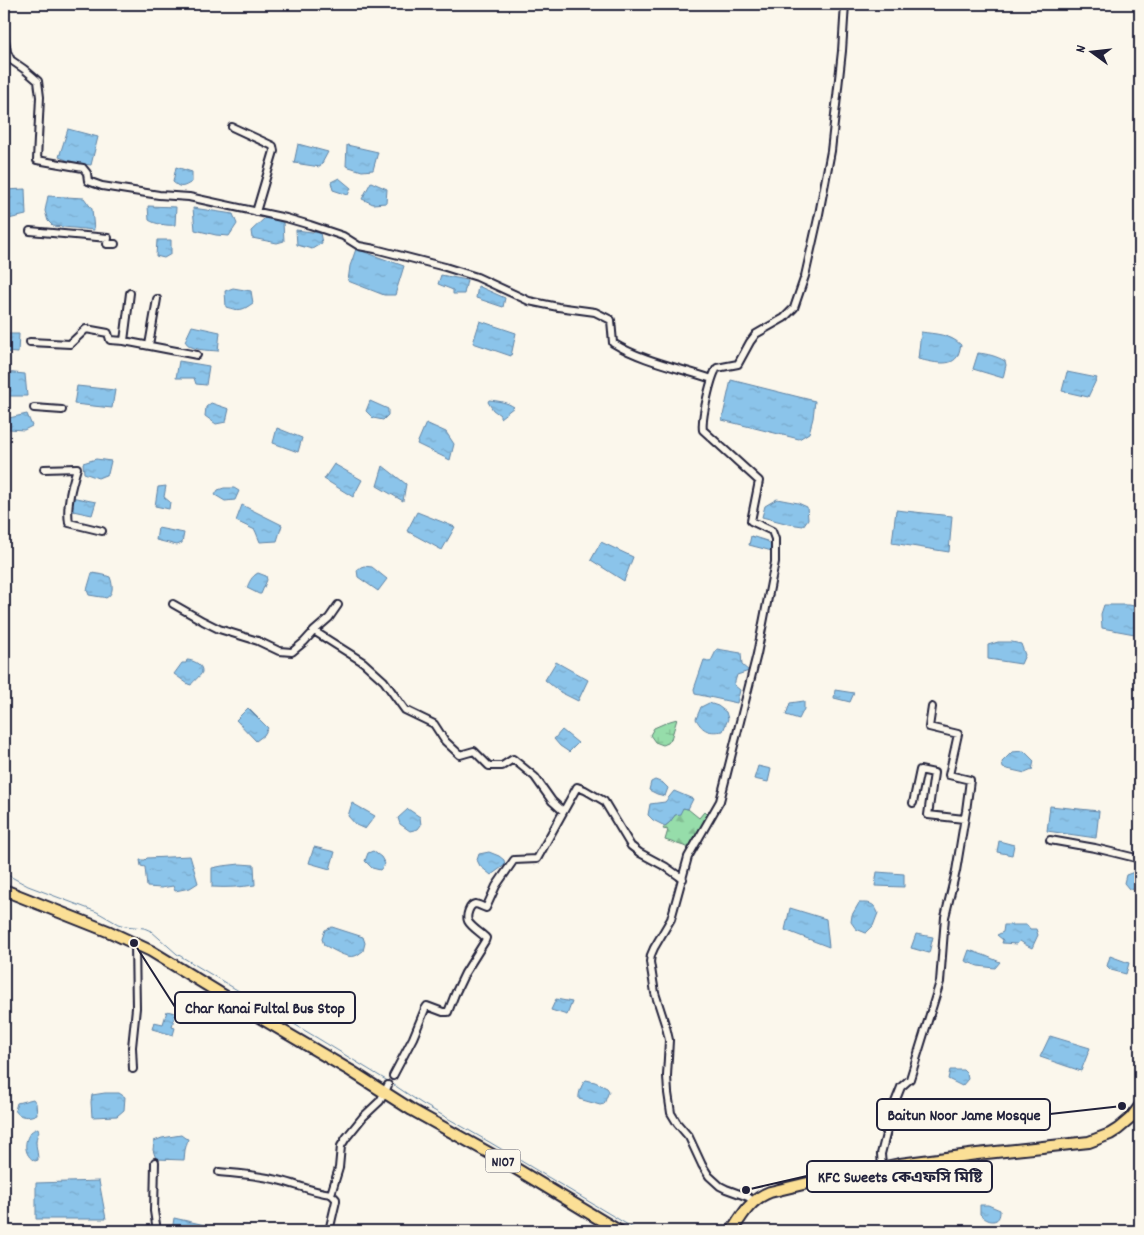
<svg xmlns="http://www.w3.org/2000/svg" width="1144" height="1235" font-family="Dekko,'Noto Sans Bengali',sans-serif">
	<defs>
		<pattern id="forest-firs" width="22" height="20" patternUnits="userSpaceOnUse" patternTransform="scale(1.25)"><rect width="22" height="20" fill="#96ddaa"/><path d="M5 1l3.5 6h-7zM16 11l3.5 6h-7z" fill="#81bd93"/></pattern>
		<pattern id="wetland-marsh" width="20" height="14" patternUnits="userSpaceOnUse" patternTransform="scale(1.25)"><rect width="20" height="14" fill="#96ddaa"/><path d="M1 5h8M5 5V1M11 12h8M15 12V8" fill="none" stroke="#81bd93"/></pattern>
		<pattern id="water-ripples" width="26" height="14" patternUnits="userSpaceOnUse" patternTransform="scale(1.25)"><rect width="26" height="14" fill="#8bc4ea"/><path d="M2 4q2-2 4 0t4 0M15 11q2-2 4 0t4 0" fill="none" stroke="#78a8ca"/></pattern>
	</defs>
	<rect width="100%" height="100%" fill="#fbf7ec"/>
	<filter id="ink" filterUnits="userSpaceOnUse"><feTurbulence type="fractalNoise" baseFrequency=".02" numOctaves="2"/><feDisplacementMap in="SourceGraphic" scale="10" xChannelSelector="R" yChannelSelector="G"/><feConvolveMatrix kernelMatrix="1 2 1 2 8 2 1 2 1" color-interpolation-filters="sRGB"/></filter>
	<g filter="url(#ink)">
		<path fill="url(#forest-firs)" stroke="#5c8072" d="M683,808L688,809L699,818L704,812L712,815L690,848L665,840L668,830L663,829C665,825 669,824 671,820C675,815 678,812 683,808Z"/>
		<path fill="url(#wetland-marsh)" stroke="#5c8072" d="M677,719L671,739L668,743L663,745L655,742L650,735L654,728L670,721Z"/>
		<path fill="url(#water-ripples)" stroke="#6183a4" d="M68,129L98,137L91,165L74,163L59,157Z
			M298,144L328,152L320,167L294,163Z
			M347,145L378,152L373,170L362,171L346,166Z
			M176,167L192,172V182C183,187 181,189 173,182Z
			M339,178L351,188L348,195L333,190L331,182Z
			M371,182L387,189L386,203L373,204L362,199Z
			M25,189L26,215L4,220V190Z
			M48,196L84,198L92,209L94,230L53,226L48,221L45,211Z
			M148,206L176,207L175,225C169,226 154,224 149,220Z
			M193,208L233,214L237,224L229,236L216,235L195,230Z
			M266,217L283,222L284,241L277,243L252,238L251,231Z
			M296,230L320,233L322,243L312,249L297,245Z
			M157,240H171V254L164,258L156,256Z
			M356,249L404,266L395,295H384L348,281L350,266Z
			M441,275L467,280L464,294H453V290L438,284Z
			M478,286L505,298L503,307L476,298Z
			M233,288L251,291L253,303C242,311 239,311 226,307L225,291Z
			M480,321L516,333L511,356L473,343Z
			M192,326L220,332L218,351C208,350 190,351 185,341Z
			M921,332C935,334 950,334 961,345C960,348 959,354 957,357C950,368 928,361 918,359Z
			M4,334H19L18,353L4,352Z
			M978,353C988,354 996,356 1005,361L1006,365L1003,378L973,369Z
			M179,361L209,366L206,385L196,384L194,378H176Z
			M4,372L25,374L27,396H4Z
			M1067,372L1097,378L1088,397L1062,391Z
			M731,380L815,401L813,418L809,433L799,439L722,420Z
			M77,386L115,390L112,408L74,404Z
			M489,400C498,401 507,402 514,407L500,418V415L493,410L488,402Z
			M370,401L388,409V415L383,420L373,418L366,411Z
			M211,403L229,409L226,422L216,424L205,416L206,407Z
			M27,414L32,426L24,430L9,429V418Z
			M426,423L446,432L454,444L450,460L417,444Z
			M277,428L302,438L298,452L273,443Z
			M96,459L111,461L108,474L98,478L84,473L83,463Z
			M334,464L362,480L353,497L324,479Z
			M383,466L406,484L403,501L377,486Z
			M166,486L164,497L170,502L169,509L155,506L158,487Z
			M224,488H234L239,491L235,500L225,501L215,495L218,490Z
			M71,497L96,502L92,515L68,510Z
			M777,499L798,503L807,507L808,519L803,526L789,524L762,517L765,506Z
			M242,505L282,525L277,541L260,542L255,530L236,521Z
			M896,510L952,516L949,552L892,543Z
			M417,512L455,527L442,550L407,531Z
			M158,528L184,533L182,543L177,545L156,540Z
			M751,536L767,541L772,545V551L749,545Z
			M601,542L633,557L624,581L591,560Z
			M364,566L372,567L387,579L378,591L358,577L357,570L361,567Z
			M92,573L104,575L110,577C113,585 114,594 106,598L103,597H101L89,595L87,590Z
			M258,573L266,576L267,580L261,594H259L247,588C249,582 252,576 258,573Z
			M1104,605H1129L1140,607V635L1102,628L1101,614Z
			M998,642H1012L1021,644L1025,655L1021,664L988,659V645Z
			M717,649L741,653L742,665L749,671L737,675L734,685L740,690L737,703L695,694L694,689L704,660L711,661Z
			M187,660C192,660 203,664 202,672C201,676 193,681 191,685L188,684L174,674L182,663H186Z
			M556,662L588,680L578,701L560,692L545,680Z
			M835,690L854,693L850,702L834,698Z
			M804,701V709L799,719L786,715L790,703Z
			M709,703L718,706L726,712L728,719L723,731C710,733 703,732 696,719L701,707Z
			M248,708L268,728L264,735L256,741L236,720Z
			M562,730L578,743L569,752L560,746L554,739Z
			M1024,751L1034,761L1032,770L1025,773L1003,768L1002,762L1012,752Z
			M758,766L771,769L768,782L754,779Z
			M655,780L663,783L668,788L665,796L657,794L649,790L651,782Z
			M674,791L693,799L688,809L683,808L680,814L675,815L670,822L665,826L653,820L648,815L650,804L665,802Z
			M352,803L375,816L365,829L356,825L348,816Z
			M1050,806L1099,811L1096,838L1047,831Z
			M408,809L420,817L421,825L418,829L410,831L400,824L398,818Z
			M999,841L1014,845L1012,855L997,852Z
			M314,847L335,852L330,869L309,863Z
			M373,851L381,857L385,864L380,870L372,868L365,861L368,853Z
			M489,852L499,856L504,860L505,865L491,875L480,866L477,860L479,854Z
			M190,856L198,883L190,888L175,891L173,886L161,888L147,887L145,867L141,866L140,860H145L147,858Z
			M240,864L254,865L255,885C241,887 227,888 212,887V868L222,866Z
			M1137,871L1140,874V890L1129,889L1124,883L1126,875Z
			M877,872L904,874V887L875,886Z
			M859,903C869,903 874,902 878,913L873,926L866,933L856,929L851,922L852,915Z
			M790,908L826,919L829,947L785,930Z
			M1004,925H1027L1030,929H1036L1038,935L1032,948L1026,945L1020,941L1017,944L1002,943L1003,940L997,935L1003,932Z
			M332,927L363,937L365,943L363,951C360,953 358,955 355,956C347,959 332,949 324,945L322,939L325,930Z
			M916,934L933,937L929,953L911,948Z
			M969,950L986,956L1000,962L995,968L978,966L965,961Z
			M1110,956L1129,963L1126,974L1111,970L1107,966Z
			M556,999L572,1002L567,1015L551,1010Z
			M167,1011L175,1013L172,1027L175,1028L173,1035L152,1029L154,1022L163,1024Z
			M1050,1036L1090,1048L1081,1071L1040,1057Z
			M950,1070H963L967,1074L968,1079L962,1086L948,1079Z
			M586,1080L595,1082L607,1088L609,1091L604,1104L600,1105L579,1099C578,1094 582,1083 586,1080Z
			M105,1093H119L125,1097L124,1110L117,1116L92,1117L91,1102L92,1095Z
			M33,1099L36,1103L37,1114C29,1118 19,1118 15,1110L17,1103Z
			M38,1128L39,1132C33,1141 38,1150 38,1160L35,1161C24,1156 23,1141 31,1132C33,1130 36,1129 38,1128Z
			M181,1135L185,1138L188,1139L185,1150L184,1160L156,1159L153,1150L154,1141L162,1138Z
			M99,1181L106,1219H36V1183Z
			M980,1205H988L1000,1210C1001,1225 987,1223 980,1214Z
			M174,1218L205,1225L203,1231H172Z"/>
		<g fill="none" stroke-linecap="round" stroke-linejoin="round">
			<path stroke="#6183a4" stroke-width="1" d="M4,873L28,886L97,912L118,924L125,926L144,928L151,931L177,954L314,1036L391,1083L421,1103L491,1143L638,1231"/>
			<defs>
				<path id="minor" d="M4,34L7,52L11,60L24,69L38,81L40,97L37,160L83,168L87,173L88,181L102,186L159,195L189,197L286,218L310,225L343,236L359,246L375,249L445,267L477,277L529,301L558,307L595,312L611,320L613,343C642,361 680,368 712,379
					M232,127L273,146L274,151L256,212
					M30,231L108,238L107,244H115
					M124,341L197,355
					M30,342L70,344L86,329L108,333L110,340L124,341L130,293
					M149,345L157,299
					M34,408L62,410
					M44,469L77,468C72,485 66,505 69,523L102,531
					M173,604L203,621L219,629L258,641L279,651L292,652L304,642L314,631L329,618L338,605
					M314,631L363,662L384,681L405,710L434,724L445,741L460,755L474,751L489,766H502L513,759L535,777L552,801L563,811
					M913,803L920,770L934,773L928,815L964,819
					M1050,840L1095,848L1140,859
					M133,1069L132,1047L136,1008L135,943
					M393,1076L413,1038L425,1009L427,1006L443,1012H448L455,994L465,973L485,941L486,938C481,933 471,927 468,921C466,916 469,905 475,904C478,904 483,907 486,908L496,886L514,860L537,859L577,787L585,790L604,801L631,846L640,853L666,867L683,879
					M155,1162L154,1211L157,1231
					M882,1167L881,1154L893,1107L901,1087L910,1079L940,982L945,917L956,871L966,811L970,780L949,775L958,734L929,727L932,707
					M219,1172C239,1174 258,1175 278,1180C296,1184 312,1192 331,1194L339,1168L341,1146L346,1138L363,1117L380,1101L385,1092L388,1085
					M753,1201L748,1197L726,1189L720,1186L709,1176L702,1165L689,1137L677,1123L671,1113L668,1093L667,1076L669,1040L666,1027L655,993L650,962L651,955L654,948L671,919L688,857L720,801L757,654L775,562V539L772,531L751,521L759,481L703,430C701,419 711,376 717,368L738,364L750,342L756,334L784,318L794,308L805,276L819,214L831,151L842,51L845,4
					M329,1231L336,1201V1199L331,1194"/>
				<path id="highway" d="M4,890L110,932L151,951L254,1014L351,1071L412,1110L500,1159L619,1231
					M732,1231C742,1215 751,1199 770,1192L812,1182L900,1164L977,1154L1089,1142L1110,1134L1118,1129L1131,1118L1140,1106"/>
			</defs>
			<use href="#minor" stroke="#22223b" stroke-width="10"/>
			<use href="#highway" stroke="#22223b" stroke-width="14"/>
			<use href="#minor" stroke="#fbf7ec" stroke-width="6"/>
			<use href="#highway" stroke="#fbdf96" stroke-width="10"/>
		</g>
	</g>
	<g text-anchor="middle" stroke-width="4.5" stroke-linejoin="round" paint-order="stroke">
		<rect fill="#fbf7ec" stroke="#636270" stroke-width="1" x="485.5" y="1149.5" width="35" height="23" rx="4"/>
		<g font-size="14" font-weight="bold" fill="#22223b">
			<text x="503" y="1166">N107</text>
		</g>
	</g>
	<path fill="none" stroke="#22223b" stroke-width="2" d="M134 943L175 1007M1122 1106L1050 1114M746 1190L807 1176"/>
	<g fill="#22223b" stroke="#fbf7ec" stroke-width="2">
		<circle cx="134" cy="943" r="5"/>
		<circle cx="1122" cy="1106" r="5"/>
		<circle cx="746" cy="1190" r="5"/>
	</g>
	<g fill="#fbf7ec" stroke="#22223b" stroke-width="2">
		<rect x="175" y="992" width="180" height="31" rx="5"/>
		<rect x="877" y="1099" width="173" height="31" rx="5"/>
		<rect x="807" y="1161" width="185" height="31" rx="5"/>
	</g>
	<g font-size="16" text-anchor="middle" font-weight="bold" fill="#22223b">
		<text x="265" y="1013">Char Kanai Fultal Bus Stop</text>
		<text x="964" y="1120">Baitun Noor Jame Mosque</text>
		<text x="900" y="1182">KFC Sweets কেএফসি মিষ্টি</text>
	</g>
	<rect width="1144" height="1235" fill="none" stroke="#fbf7ec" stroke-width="20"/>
	<rect x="10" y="10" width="1124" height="1215" fill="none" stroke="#22223b" stroke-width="2" filter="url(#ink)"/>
	<g transform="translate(1092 52) rotate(285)" stroke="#fbf7ec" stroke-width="4" paint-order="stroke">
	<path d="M0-4L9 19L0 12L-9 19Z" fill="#22223b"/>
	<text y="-8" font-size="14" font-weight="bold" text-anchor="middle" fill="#22223b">N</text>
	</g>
</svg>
